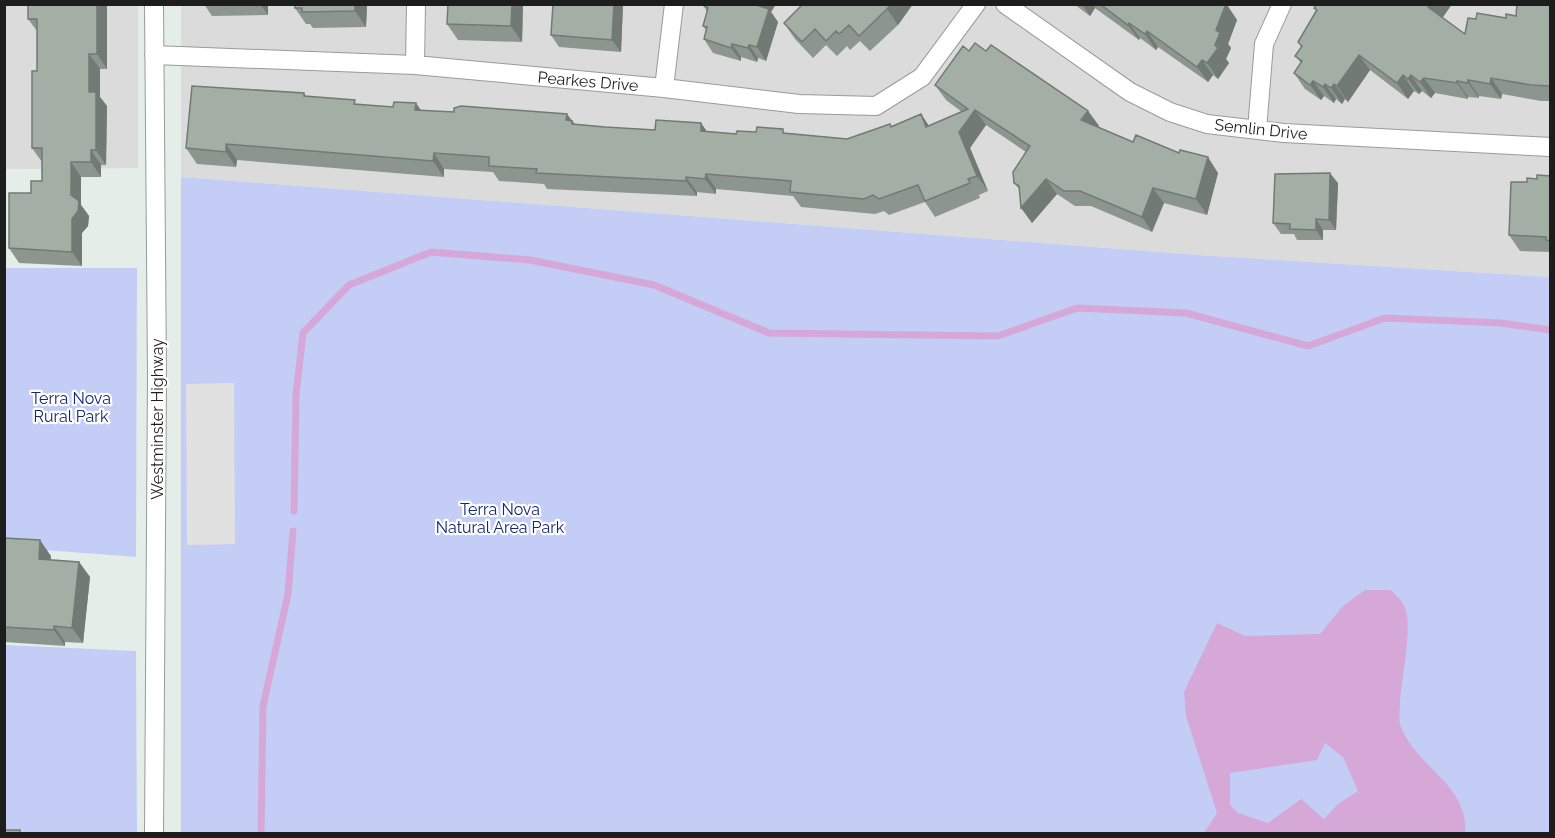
<svg xmlns="http://www.w3.org/2000/svg" width="1555" height="838" font-family="Raleway,sans-serif">
	<rect width="100%" height="100%" fill="#e4ede8"/>
	<path fill="#dadbda" d="M4,5H138V168L5,169Z
		M181,5H1550V277L1198,255L181,177Z"/>
	<path fill="#c4cdf5" d="M181,177L1198,255L1550,277V833H181Z
		M4,268H137L136,557L5,547Z
		M5,645L136,651L137,833L5,834Z"/>
	<path fill="#e1e1e1" d="M234,383L235,544L187,545L186,384Z"/>
	<path fill="#d5a8d8" fill-rule="evenodd" d="M1365,590H1391C1395,595 1403,601 1405,608C1413,627 1401,680 1400,704C1400,711 1398,720 1401,727C1417,768 1469,785 1465,833H1204L1217,813L1186,716L1184,692L1217,623L1245,636L1320,634L1343,606ZM1325,743L1343,757L1358,791L1338,804L1324,819L1301,799L1268,823L1238,813L1230,805V773L1317,760Z"/>
	<g fill="none" stroke-linecap="round" stroke-linejoin="round">
		<path stroke="#d5a8d8" stroke-width="7" d="M294,511L296,395L303,333L349,285L431,252L530,260L654,285L769,333L998,336L1077,308L1186,313L1308,346L1385,318L1501,323L1550,330
			M261,834L263,706L288,594L293,531"/>
		<defs>
			<path id="minor" d="M154,4L157,376L154,834
				M1005,4L1130,92L1170,112L1207,124L1284,133L1550,147
				M154,55L415,65L664,88L799,104L876,106L922,77L976,4
				M415,65L416,4
				M664,88L674,4
				M1257,130L1264,44L1282,4"/>
		</defs>
		<use href="#minor" stroke="#9a9a9a" stroke-width="20"/>
		<use href="#minor" stroke="#fff" stroke-width="18"/>
	</g>
	<path fill="#8c968e" d="M107,4V69H100V97L107,106L106,165H101V177H81V205L89,216L88,226L82,233V266L19,263L9,248L31,193L42,181V162L32,148L37,71V31L28,19Z
		M204,4H268V15L212,16Z
		M295,4H367L366,27L313,28L310,24H306L295,8Z
		M448,4H523L522,42L458,40L447,24Z
		M623,4L621,52L559,47L551,35Z
		M704,4H776L771,12L778,22L766,61L758,58L757,62L741,57V61L713,53L704,39L706,30L703,26L707,12L704,6Z
		M913,4L898,25L870,51L860,41L850,50L847,46L837,56L826,45L813,58L795,39L784,23Z
		M1074,4H1227V5L1237,20L1228,44L1231,48L1226,59L1229,63L1218,79L1213,75L1208,82L1158,47L1156,50L1140,38L1139,40L1095,8L1090,16Z
		M1317,4H1452L1442,18L1465,34L1476,19L1506,18L1551,4V101H1541L1502,94L1501,99L1479,96V98L1468,97V99L1435,93L1431,98L1422,91L1419,94L1414,91L1408,99L1370,70L1348,102L1345,99L1342,104L1336,99L1334,103L1324,96L1321,100L1305,89L1294,73L1301,63L1295,56L1301,47L1298,42L1316,10L1314,8Z
		M969,51H986L1088,111L1099,126L1098,127L1133,142L1218,173L1207,215L1164,203L1152,232L1091,206H1075L1057,194L1032,223L1020,190L1014,183L1026,152L986,125L970,148L988,191L979,195L980,198L935,217L925,202L889,215L884,211L875,214L801,207L793,196L716,189V194L697,192V196L547,189L544,184L499,181L493,172L444,169V177L237,160L236,167L197,164L186,148L304,93L306,96L358,104L421,111L454,112L567,114L575,124L605,127L655,130L701,123L707,132L736,134L756,132L786,133L847,139L891,126L921,114L929,126L962,112L946,100L935,85Z
		M1551,176V252L1520,251L1509,235L1537,179Z
		M1338,183L1336,230H1323V240H1297L1294,234H1281L1273,223Z
		M4,538L51,556L50,560L79,562L90,577L83,643L65,642V646L4,642Z"/>
	<path fill="#727a74" d="M97,4H107V69L97,54Z
		M260,4H268V15Z
		M355,4H367L366,27L355,11Z
		M512,4H523L522,42L511,26Z
		M614,4H623L621,52L612,40Z
		M757,4H776L771,12L778,22L766,61L757,47Z
		M891,4H913L898,25L887,9Z
		M1082,4H1093L1095,8L1090,16Z
		M1219,4H1227V5L1237,20L1228,44L1231,48L1226,59L1229,63L1218,79L1207,63L1216,30Z
		M1430,4H1452L1439,23L1428,7Z
		M1129,23L1140,38L1139,40L1128,25Z
		M1147,31L1158,47L1156,50L1145,34Z
		M732,44L741,57V61L731,48Z
		M749,45L758,58L757,62L748,48Z
		M89,54L100,69V97L107,106L106,165L96,150L89,92Z
		M1359,55L1370,70L1348,102L1337,86Z
		M1202,60L1213,75L1208,82L1197,67Z
		M1403,75L1414,91L1408,99L1397,83Z
		M1411,75L1422,91L1419,94L1408,79Z
		M1424,78L1435,93L1431,98L1420,82Z
		M1491,78L1502,94L1501,99L1490,84Z
		M1468,80L1479,96V98L1468,83Z
		M1313,81L1324,96L1321,100L1310,85Z
		M1457,81L1468,97V99L1457,83Z
		M1325,84L1336,99L1334,103L1323,87Z
		M1334,84L1345,99L1342,104L1331,88Z
		M416,103L427,119L415,110Z
		M975,110L986,125L970,148L988,191L977,176L959,132Z
		M1088,111L1099,126L1092,136L1081,120Z
		M567,114L572,122V121L583,136L566,120Z
		M921,114L931,129L926,127Z
		M701,123L712,139L701,131Z
		M226,144L237,160L236,167L226,152Z
		M91,150L101,165V177L91,162Z
		M434,153L444,169V177L433,161Z
		M1208,157L1218,173L1207,215L1196,199Z
		M71,162L81,177V205L89,216L88,226L82,233V266L72,252Z
		M1330,173L1338,183L1336,230L1329,220Z
		M706,174L716,189V194L705,179Z
		M686,177L697,192V196L686,181Z
		M1046,179L1057,194L1032,223L1021,208Z
		M1153,188L1164,203L1152,232L1142,217Z
		M1316,219L1323,230V240L1316,230Z
		M40,540L51,556L50,575L39,559Z
		M79,562L90,577L83,643L72,628Z
		M54,626L65,642V646L54,630Z"/>
	<path fill="#a3afa5" stroke="#727a74" stroke-width="1.5" d="M28,4H97V54H89V92H96V150H91V162H71V195L79,201L78,211L72,219V252L9,248V193H31V181H42V148H32V71H37V19H28Z
		M295,4H355V11L302,12V8H295Z
		M448,4H512L511,26L447,24Z
		M553,4H614L612,40L551,35Z
		M704,4H757L756,5L769,9L757,47L749,45L748,48L732,44L731,48L704,39L707,27L703,26L708,8L704,6Z
		M803,4H891L887,9L859,36L849,25L839,34L836,31L826,41L815,29L802,42L784,23Z
		M1100,4H1226L1216,30L1220,33L1215,45L1218,48L1207,63L1202,60L1197,67L1147,31L1145,34L1129,23L1128,25Z
		M1317,4H1430L1428,7L1465,34L1468,18L1476,19L1477,13L1506,18V14L1516,16L1517,4H1551V86L1531,85L1491,78L1490,84L1468,80V83L1457,81V83L1424,78L1420,82L1411,75L1408,79L1403,75L1397,83L1359,55L1337,86L1334,84L1331,88L1325,84L1323,87L1313,81L1310,85L1294,73L1302,61L1295,56L1302,46L1298,42L1317,10L1314,8Z
		M975,43L986,51L991,45L1088,111L1081,120L1133,142L1136,135L1179,153L1180,150L1208,157L1196,199L1153,188L1142,217L1080,191H1064L1046,179L1021,208L1019,186L1014,183L1013,172L1030,146L975,110L959,132L977,176L968,179L970,183L925,201L918,185L879,199L873,195L864,199L790,192L791,181L706,174L705,179L686,177V181L536,173L537,169L489,166V157L434,153L433,161L226,144V152L186,148L192,86L304,93V96L355,100L354,104L393,107L394,102L416,103L415,110L454,112V108L461,106L567,114L566,120L572,121V124L605,127L655,130L656,120L701,123V131L736,134L737,131L756,132L757,127L783,129V133L847,139L890,124L891,127L921,114L926,127L968,109L935,85L963,46L969,51Z
		M1330,173L1329,220L1316,219V230L1290,229V224L1273,223L1275,174Z
		M1537,175L1551,176V241L1546,240V237L1509,235L1511,182H1527V178L1537,179Z
		M4,538L40,540L39,559L79,562L72,628L54,626V630L4,627Z
		M4,830H20V834H4Z"/>
	<g text-anchor="middle" stroke-width="4.5" stroke-linejoin="round" paint-order="stroke">
		<g font-size="16" fill="#1d1d1d" stroke="#fff">
			<text transform="translate(588 81) rotate(5)" y="6">Pearkes Drive</text>
			<text transform="translate(1261 129) rotate(6)" y="6">Semlin Drive</text>
			<text transform="translate(157 419) rotate(-90)" y="6">Westminster Highway</text>
		</g>
		<g font-size="16" fill="#142772" stroke="#fff">
			<text x="71" y="404">Terra Nova<tspan x="71" dy="18">Rural Park</tspan></text>
			<text x="500" y="515">Terra Nova<tspan x="500" dy="18">Natural Area Park</tspan></text>
		</g>
	</g>
	<rect width="1555" height="838" fill="none" stroke="#1d1d1d" stroke-width="12"/>
</svg>
